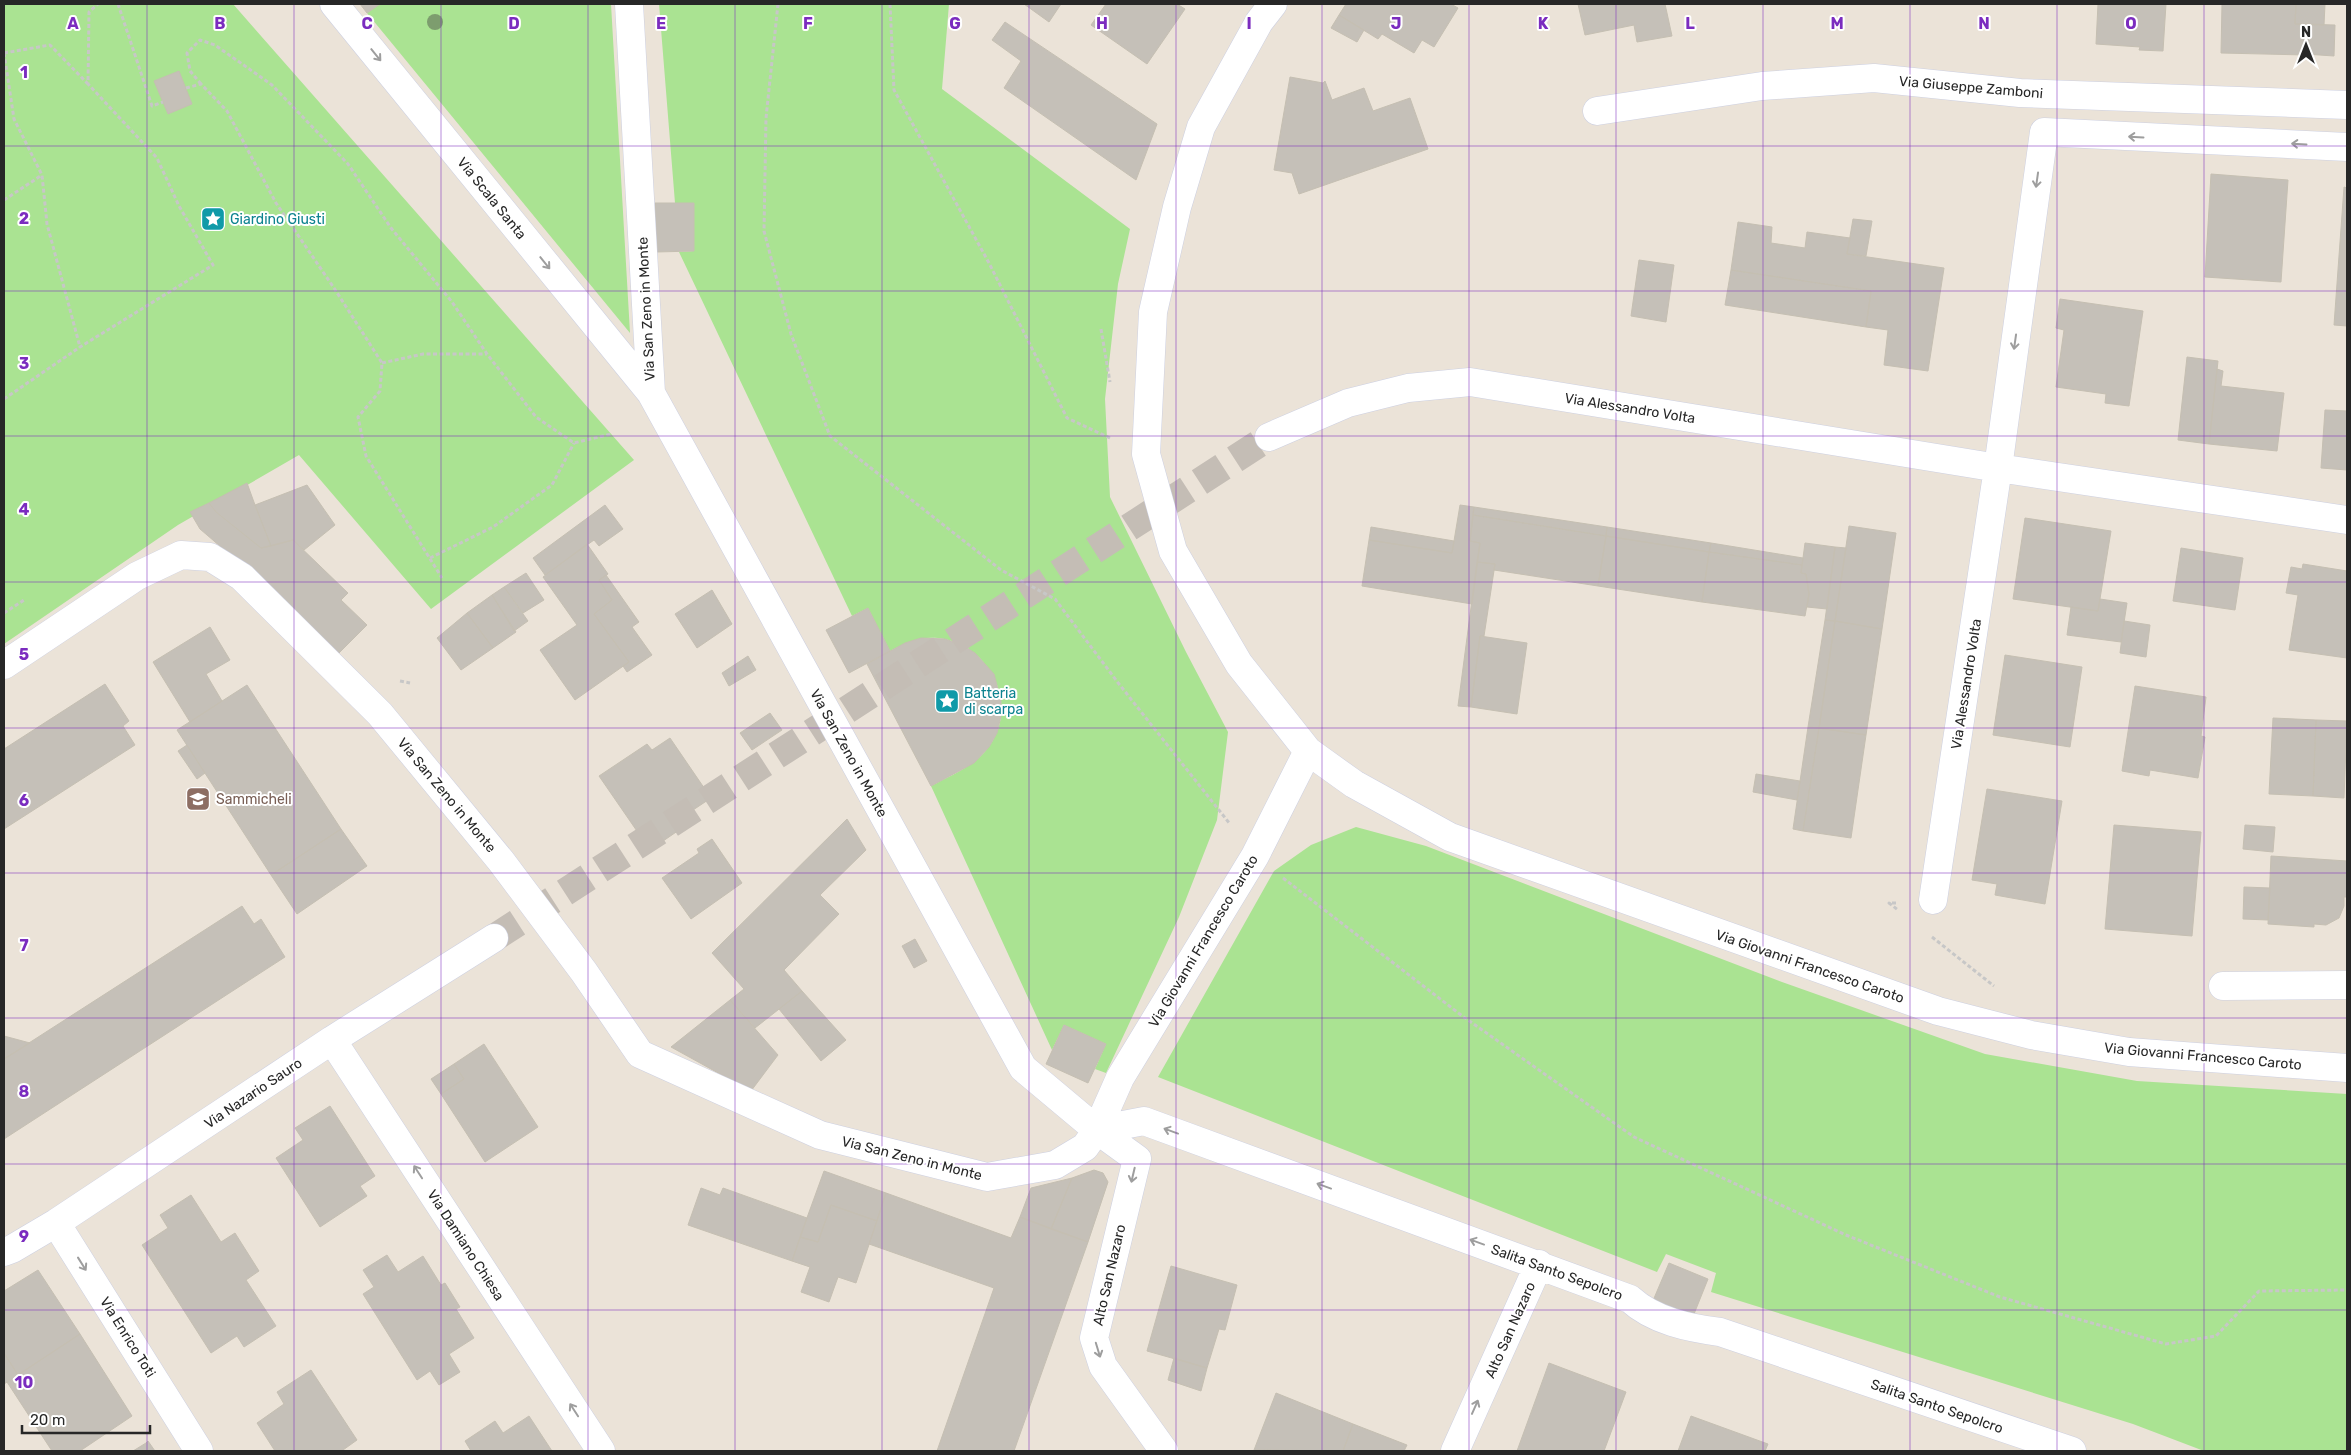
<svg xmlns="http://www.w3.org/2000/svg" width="2351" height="1455" font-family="Rubik,sans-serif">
	<rect width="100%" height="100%" fill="#ebe3d8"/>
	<path fill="#aae392" d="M4,4H233L634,460L431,609L299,455L178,525L4,644Z
		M380,4H611L630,333L367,13Z
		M659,4H949L942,89L1130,229L1118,284L1105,399L1110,497L1186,652L1228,732L1217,820L1179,917L1106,1073L1095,1069L1106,1044L1064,1025L1052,1050L931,786C952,775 974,766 988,748C1021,705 989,643 938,638C920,636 905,643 890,651L868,608L852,616L679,252L694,251V203H675Z
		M1356,827L1426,846L1782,982L1985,1054L2137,1081L2347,1094V1451H2204L2133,1424L1711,1292L1716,1273L1666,1254L1657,1272L1158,1077L1274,871L1311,845Z"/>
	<path fill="#c5c0b8" stroke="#c5bfb2" d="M360,4H380L367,13Z
		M1024,4H1061L1049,22Z
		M1106,4H1177L1185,9L1147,64L1091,25Z
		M1346,4H1451L1458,8L1434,47L1422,40L1414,53L1382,34L1378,39L1339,15Z
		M1578,4H1665L1672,36L1637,42L1634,25L1585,35Z
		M2098,4H2166L2163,51L2139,50L2140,47L2096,44Z
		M2222,4H2296L2295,24H2306L2305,55L2221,53Z
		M2296,4H2325L2324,25L2295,24Z
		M1339,15L1364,30L1357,42L1331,28Z
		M1005,22L1157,124L1136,180L1004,88L1021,61L992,40Z
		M2306,24L2335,25L2334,56L2305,54Z
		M179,71L192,104L168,114L154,81Z
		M1290,77L1323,83L1325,81L1332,100L1364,88L1373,111L1410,98L1428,149L1299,194L1292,173L1274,170Z
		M2211,174L2288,180L2281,282L2205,277Z
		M2344,187L2347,188V326L2334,325Z
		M655,203H694V251L656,252Z
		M1853,219L1872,221L1866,256L1847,254Z
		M1738,222L1772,227L1771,243L1805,248L1807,232L1850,238L1847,254L1944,268L1928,371L1884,365L1888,330L1866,327L1871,291L1731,270Z
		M1639,260L1674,265L1666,322L1631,316Z
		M1731,270L1871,291L1866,327L1725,305Z
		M2060,299L2143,311L2129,406L2105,403L2106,394L2056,387L2064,330L2056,328Z
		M2187,357L2218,361L2209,444L2178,440Z
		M2217,369L2223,371L2221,386L2284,393L2277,451L2209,444Z
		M2325,410L2347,411V470L2321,468Z
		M247,483L255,505L271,546L261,548L216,512L209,503Z
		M307,485L335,525L304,550L293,540L271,546L255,505Z
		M209,503L216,512L261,548L293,540L348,593L341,600L367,625L338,654L298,613L200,529L190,512Z
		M605,505L623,529L599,546L594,540L545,575L533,558Z
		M1460,505L1474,507L1470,541L1480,543L1472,604L1362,586L1369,540L1452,553Z
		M1474,507L1607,527L1606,536L1473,515Z
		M1473,515L1606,536L1598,586L1494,570L1495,564L1477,562L1480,543L1470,541Z
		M2025,518L2111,531L2098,611L2013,599Z
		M1849,526L1896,533L1882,629L1835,621Z
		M1371,527L1454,541L1452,553L1369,540Z
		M1607,527L1711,543L1709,552L1606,536Z
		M1606,536L1709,552L1702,602L1598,586Z
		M1711,543L1803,558L1802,565L1709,552Z
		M1805,543L1835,547L1827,609L1807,607L1809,594L1806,574L1801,573Z
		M587,544L608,574L599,580L612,600L594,614L629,662L575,700L540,650L577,625L543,577Z
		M1835,547L1846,548L1835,621L1825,620Z
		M2181,548L2243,558L2235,610L2173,601Z
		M1709,552L1802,565L1801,573L1806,574L1809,594L1805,616L1702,602Z
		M1477,562L1495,564L1484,636H1480L1471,707L1458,706Z
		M2303,564L2347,571V658L2289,650L2298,595L2286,593L2291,567L2302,569Z
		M526,573L544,600L523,613L504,587Z
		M606,575L639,622L632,627L652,655L627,672L623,666L629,662L594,614L612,600L599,580Z
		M504,587L528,621L514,631L492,595Z
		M712,590L732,624L697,648L675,614Z
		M492,595L516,632L493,648L467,613Z
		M2100,599L2127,603L2121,642L2067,635L2071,607L2098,611Z
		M868,608L890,651L849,673L826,630Z
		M467,613L493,648L461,670L437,638Z
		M1825,620L1835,621L1819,728L1808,727Z
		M1835,621L1882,629L1866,735L1819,728Z
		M2124,621L2150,625L2146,657L2120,653Z
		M210,627L230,660L206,674L222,701L190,722L153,662Z
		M1480,636L1527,643L1517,714L1471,707Z
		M921,638L945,639L962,645L975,653L994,674L1001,701V716L997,733L989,747L974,763L931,786L867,664L905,643Z
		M2005,655L2082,667L2070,747L1993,735Z
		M748,656L756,670L729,686L722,673Z
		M105,684L129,721L123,726L135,745L4,829V749Z
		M247,685L341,829L271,875L177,730Z
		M2135,686L2206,697L2201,736L2205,737L2198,778L2150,770L2149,776L2122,771Z
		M770,713L782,730L752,750L740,733Z
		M2273,718L2316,720L2313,796L2269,794Z
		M2316,720L2347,721L2344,798L2313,796Z
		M1808,727L1819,728L1803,831L1793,829Z
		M1819,728L1866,735L1851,838L1803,831Z
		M670,738L711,798L693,810L698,817L650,850L599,776L647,744L652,750Z
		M187,745L205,773L197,779L178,751Z
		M1756,774L1800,781L1797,800L1753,792Z
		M1987,789L2062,801L2045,904L1995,895L1997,884L1972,880Z
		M847,819L866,850L820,895L839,914L784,970L802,991L755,1028L730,1000L744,989L712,953Z
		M2114,825L2201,832L2192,936L2105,929Z
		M2245,825L2275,827L2273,852L2243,849Z
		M341,829L367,866L297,914L271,875Z
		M712,839L742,883L691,919L662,878L699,853L697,849Z
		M2271,856L2347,861V897H2344V906L2339,918L2326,925L2314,924V927L2268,924Z
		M2244,887L2270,888L2268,920L2243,919Z
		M242,906L254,924L261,919L285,957L4,1139V1059Z
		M915,939L927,961L914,968L902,946Z
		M802,991L846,1040L821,1061L779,1009Z
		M730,1000L778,1055L751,1091L671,1047Z
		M1064,1025L1106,1044L1088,1083L1046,1064Z
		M4,1036L30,1043L4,1059Z
		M484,1044L538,1127L485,1162L441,1094L464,1079L454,1064Z
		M454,1064L464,1079L441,1094L431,1079Z
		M330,1106L375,1176L360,1186L367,1196L320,1227L276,1158L303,1140L295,1128Z
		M1094,1170L1103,1173L1108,1182L1088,1242L1051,1229L1072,1178Z
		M824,1171L886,1193L877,1221L831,1205L818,1242L800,1237Z
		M1072,1178L1051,1229L1020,1217L1031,1188Z
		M701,1188L720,1195L723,1188L807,1218L792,1261L688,1225Z
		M886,1193L1011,1238L1020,1217L1088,1242L1014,1451H937L994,1288L869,1244Z
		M191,1195L221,1242L235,1233L259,1271L246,1280L276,1326L244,1347L237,1336L211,1353L142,1245L168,1228L160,1215Z
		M831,1205L877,1221L856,1283L838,1277L829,1302L801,1292L810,1267L792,1261L800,1237L818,1242Z
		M387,1255L398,1272L423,1256L441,1285L445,1283L460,1307L456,1309L474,1338L449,1354L460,1372L439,1385L430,1371L417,1380L363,1294L374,1287L363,1270Z
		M1669,1263L1708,1279L1692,1319L1652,1303Z
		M1171,1266L1237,1285L1225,1330L1219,1329L1207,1368L1147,1351Z
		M38,1270L80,1334L18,1375L4,1353V1291Z
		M80,1334L132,1416L80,1451H52L7,1382Z
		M4,1353L18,1375L4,1384Z
		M1174,1358L1207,1368L1201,1391L1168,1380Z
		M1549,1363L1626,1392L1604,1451H1517Z
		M311,1370L357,1440L343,1450L344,1451H275L257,1423L284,1404L277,1392Z
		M1276,1393L1353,1424L1343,1451L1254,1450Z
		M529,1416L552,1451H471L465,1441L495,1421L503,1433Z
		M1691,1416L1768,1444L1765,1451H1678Z
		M1353,1424L1407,1445L1404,1451H1343Z
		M148,1441L155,1451H133L146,1443Z"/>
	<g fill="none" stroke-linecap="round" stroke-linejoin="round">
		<path stroke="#c4bdb5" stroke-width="28" stroke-dasharray="28 14" stroke-linecap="butt" d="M494,938L1269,437"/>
		<defs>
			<path id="minor" d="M334,4L651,393
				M1273,4L1259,22L1201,127L1177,207L1153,312L1146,454L1173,551L1239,664L1308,751L1354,784L1450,837L1938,1011L2031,1035L2129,1052L2347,1068
				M1597,111L1762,86L1874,78L2020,93L2347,105
				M1269,437L1348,403L1408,388L1470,382L1998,468L2347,520
				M4,665L137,576L181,555L210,557L242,577L380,714L501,861L584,972L640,1054L820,1135L987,1177L1055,1165L1085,1147L1097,1130L1023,1068L651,393L629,4
				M1933,900L1998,468L2044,132L2347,147
				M2223,986L2347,985
				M332,1040L601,1451
				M1097,1130L1144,1121L1630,1299C1654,1321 1689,1328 1720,1332L2072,1451
				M1097,1130L1120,1078L1255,856L1308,751
				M1097,1130L1137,1159L1094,1338L1103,1366L1164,1451
				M56,1223L199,1451
				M4,1252L12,1249L56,1223L332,1040L494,938
				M1455,1451L1539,1264"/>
		</defs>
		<use href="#minor" stroke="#cdd0e1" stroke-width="29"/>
		<path stroke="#c7c7c7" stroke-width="3" stroke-dasharray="4 2.5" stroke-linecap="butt" d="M118,4L152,106L163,102
			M778,4L766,118L764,231L791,334L830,436L1001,570L1055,599L1119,684L1230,824
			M890,4L894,90L989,263L1067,418L1110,438
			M4,53L14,119L42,175L47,224L80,347
			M4,53L50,45L88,84
			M201,84L190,71L187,53L200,40L215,45L272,85L348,164L391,228L452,302L487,354L536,417L574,443L611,434
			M186,88L201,84L227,111L276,203L334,288L382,363L380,391L358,417L366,456L442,578
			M4,200L42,175
			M1101,329L1110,382
			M382,363L423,354H487
			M4,399L80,347L213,265L179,206L157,158L88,84L89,12L98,4
			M430,558L493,527L552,485L574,443
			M4,613L24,600
			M400,681L410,683
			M1283,878L1461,1015L1634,1137L1846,1235L2000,1297L2166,1344L2216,1336L2259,1291L2347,1290
			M1896,903H1889L1898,910
			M1932,937L1994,986"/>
		<use href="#minor" stroke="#fff" stroke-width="28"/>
	</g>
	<circle fill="#7d9d6e" cx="435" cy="22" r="8"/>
	<defs><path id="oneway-shaft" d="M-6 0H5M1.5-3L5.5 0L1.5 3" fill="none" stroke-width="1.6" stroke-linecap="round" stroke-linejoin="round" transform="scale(1.25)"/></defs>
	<g stroke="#9e9e9e">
		<use href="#oneway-shaft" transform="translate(376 55) rotate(51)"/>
		<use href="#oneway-shaft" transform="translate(2136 137) rotate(-177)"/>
		<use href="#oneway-shaft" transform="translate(2299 144) rotate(-177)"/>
		<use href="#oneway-shaft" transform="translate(2037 180) rotate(98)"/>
		<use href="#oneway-shaft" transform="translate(545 263) rotate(51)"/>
		<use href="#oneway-shaft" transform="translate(2015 342) rotate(98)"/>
		<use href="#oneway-shaft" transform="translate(1171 1131) rotate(-160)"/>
		<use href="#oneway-shaft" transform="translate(418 1172) rotate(-123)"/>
		<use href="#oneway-shaft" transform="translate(1133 1175) rotate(103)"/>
		<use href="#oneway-shaft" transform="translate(1324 1186) rotate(-160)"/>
		<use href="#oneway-shaft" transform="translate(1477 1242) rotate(-160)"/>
		<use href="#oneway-shaft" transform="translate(82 1264) rotate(58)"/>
		<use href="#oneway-shaft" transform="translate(1098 1350) rotate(73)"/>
		<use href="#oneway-shaft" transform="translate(1475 1407) rotate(-66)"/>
		<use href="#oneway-shaft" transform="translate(574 1410) rotate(-123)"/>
	</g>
	<path fill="none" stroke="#7b2cbf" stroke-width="1" stroke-opacity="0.55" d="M147,4V1451M294,4V1451M441,4V1451M588,4V1451M735,4V1451M882,4V1451M1029,4V1451M1176,4V1451M1322,4V1451M1469,4V1451M1616,4V1451M1763,4V1451M1910,4V1451M2057,4V1451M2204,4V1451M4,146H2347M4,291H2347M4,436H2347M4,582H2347M4,728H2347M4,873H2347M4,1018H2347M4,1164H2347M4,1310H2347"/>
	<defs>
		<symbol id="sight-square" viewBox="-11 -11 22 22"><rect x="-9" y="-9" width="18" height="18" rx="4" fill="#0f9aa8" stroke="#fff"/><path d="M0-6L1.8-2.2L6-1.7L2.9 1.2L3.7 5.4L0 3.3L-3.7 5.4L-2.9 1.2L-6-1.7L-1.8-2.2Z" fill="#fff"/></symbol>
		<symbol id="school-square" viewBox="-11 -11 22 22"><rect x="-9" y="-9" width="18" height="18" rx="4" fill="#8d6e63" stroke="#fff"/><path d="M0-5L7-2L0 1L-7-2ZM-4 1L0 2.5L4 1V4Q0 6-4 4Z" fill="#fff"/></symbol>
	</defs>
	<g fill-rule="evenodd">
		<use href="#sight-square" x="199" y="205" width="28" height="28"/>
		<use href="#sight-square" x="933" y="687" width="28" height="28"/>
		<use href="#school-square" x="184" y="785" width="28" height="28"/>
	</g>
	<g text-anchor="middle" stroke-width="4" stroke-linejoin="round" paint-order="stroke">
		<g font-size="14" fill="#272727" stroke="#fff">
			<text transform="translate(1971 87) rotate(5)" y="5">Via Giuseppe Zamboni</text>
			<text transform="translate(492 198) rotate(51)" y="5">Via Scala Santa</text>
			<text transform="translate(646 309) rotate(-93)" y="5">Via San Zeno in Monte</text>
			<text transform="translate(1630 408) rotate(9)" y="5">Via Alessandro Volta</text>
			<text transform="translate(1966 684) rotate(-81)" y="5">Via Alessandro Volta</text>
			<text transform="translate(849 753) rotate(61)" y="5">Via San Zeno in Monte</text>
			<text transform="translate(447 795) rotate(50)" y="5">Via San Zeno in Monte</text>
			<text transform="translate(1203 941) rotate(-59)" y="5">Via Giovanni Francesco Caroto</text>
			<text transform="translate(1810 966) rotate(19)" y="5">Via Giovanni Francesco Caroto</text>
			<text transform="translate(2203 1056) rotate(5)" y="5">Via Giovanni Francesco Caroto</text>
			<text transform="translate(253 1093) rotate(-34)" y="5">Via Nazario Sauro</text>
			<text transform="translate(912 1158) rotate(14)" y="5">Via San Zeno in Monte</text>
			<text transform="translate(466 1245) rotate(57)" y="5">Via Damiano Chiesa</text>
			<text transform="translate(1557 1272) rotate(20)" y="5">Salita Santo Sepolcro</text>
			<text transform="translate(1109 1275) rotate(-77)" y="5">Alto San Nazaro</text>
			<text transform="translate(1510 1330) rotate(-66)" y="5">Alto San Nazaro</text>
			<text transform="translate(128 1337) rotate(58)" y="5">Via Enrico Toti</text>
			<text transform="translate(1937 1406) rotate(19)" y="5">Salita Santo Sepolcro</text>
		</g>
		<g font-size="14" fill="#0d838f" stroke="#fff" text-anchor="start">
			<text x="230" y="224">Giardino Giusti</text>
			<text x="964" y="698">Batteria<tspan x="964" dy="16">di scarpa</tspan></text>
		</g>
		<g font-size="14" fill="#785e54" stroke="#fff" text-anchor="start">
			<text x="216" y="804">Sammicheli</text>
		</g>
	</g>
	<g font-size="16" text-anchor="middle" font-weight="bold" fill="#7b2cbf" stroke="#fff" stroke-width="4" stroke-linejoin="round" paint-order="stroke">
		<text x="73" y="29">A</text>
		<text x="220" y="29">B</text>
		<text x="367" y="29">C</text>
		<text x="514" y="29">D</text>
		<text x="661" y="29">E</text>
		<text x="808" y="29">F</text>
		<text x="955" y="29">G</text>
		<text x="1102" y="29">H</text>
		<text x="1249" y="29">I</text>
		<text x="1396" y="29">J</text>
		<text x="1543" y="29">K</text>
		<text x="1690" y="29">L</text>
		<text x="1837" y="29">M</text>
		<text x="1984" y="29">N</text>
		<text x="2131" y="29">O</text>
		<text x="24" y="78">1</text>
		<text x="24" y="224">2</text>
		<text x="24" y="369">3</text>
		<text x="24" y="515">4</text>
		<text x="24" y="660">5</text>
		<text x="24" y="806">6</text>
		<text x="24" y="951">7</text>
		<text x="24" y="1097">8</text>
		<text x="24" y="1242">9</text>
		<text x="24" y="1388">10</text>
	</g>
	<rect width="2351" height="1455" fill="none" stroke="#272727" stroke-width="10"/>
	<g transform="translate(2306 45)" stroke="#ffffff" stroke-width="4" paint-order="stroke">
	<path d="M0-4L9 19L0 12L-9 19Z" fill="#272727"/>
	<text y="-8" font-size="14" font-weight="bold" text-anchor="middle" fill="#272727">N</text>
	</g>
	<path d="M22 1425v8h128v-8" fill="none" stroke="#272727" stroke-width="2.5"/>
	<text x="30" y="1425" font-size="15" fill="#272727" stroke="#ffffff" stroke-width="4" paint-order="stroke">20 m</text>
</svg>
